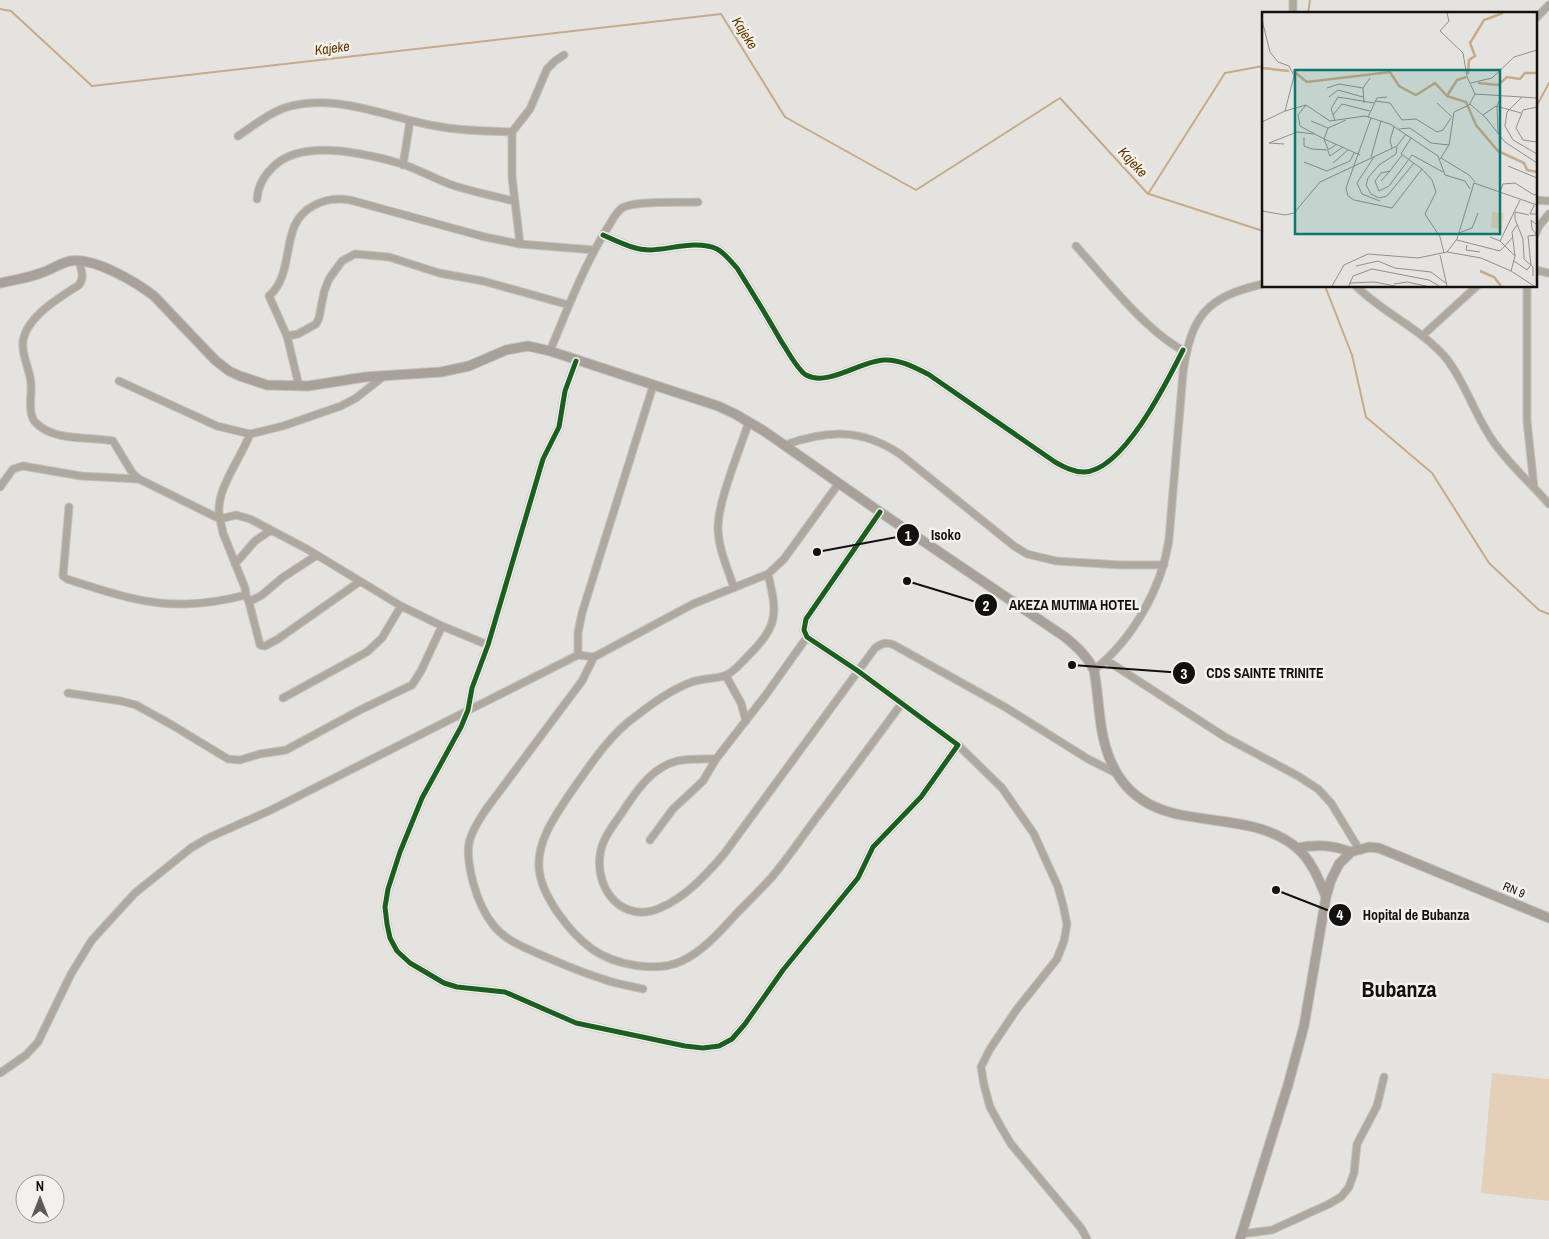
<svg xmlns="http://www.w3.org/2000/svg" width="1549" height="1239" font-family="'Archivo Narrow',sans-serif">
	<rect width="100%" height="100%" fill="#e5e3e0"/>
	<path fill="#e4d0b8" d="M1492,1073L1549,1079V1201L1481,1193Z"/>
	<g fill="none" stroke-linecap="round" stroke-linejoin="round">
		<path stroke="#c6aa89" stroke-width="2" d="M0,9L11,11L92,86L721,14L785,117L916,190L1060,98L1148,194L1225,73L1263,66
			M1308,14L1310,0
			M1535,109L1549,83
			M1149,194L1263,231
			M1325,286L1352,355L1366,417L1432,473L1489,563L1539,610L1549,614"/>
		<defs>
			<path id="minor" d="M1293,14V0
				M1535,19L1549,5
				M238,136C252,127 267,114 284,108C336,92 385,117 436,126C461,131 486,131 512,132
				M403,165L410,121
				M257,199C258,185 264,175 274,166C303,138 368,154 402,164C420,170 437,180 455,186C474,192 494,196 514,201
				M1535,200L1549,201
				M603,235C619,242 634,250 651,250C672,249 697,240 717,249C725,253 731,262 737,268C752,292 767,316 781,341C788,351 796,368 806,375C828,387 860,361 884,360C899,359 914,367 928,374L1055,462C1064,467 1073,472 1084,472C1123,471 1167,382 1183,350
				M1535,235L1539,226L1549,214
				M520,244L512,177V132L530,109L547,69L555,61L564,55
				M1076,246C1105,278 1147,333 1186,352
				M79,261C81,270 85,277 79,285C59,298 20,320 23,348C24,361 31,373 31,385C32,396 27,414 36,423C55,442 88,436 113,441L133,474L139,479L220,519L223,533L245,588L246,595
				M1535,270L1549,273
				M1356,286C1383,313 1420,328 1446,358C1465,382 1474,413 1491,438C1507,463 1530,482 1549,504
				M1527,286V421L1534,487
				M287,336L298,334L316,324L319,318L324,292L329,279L342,261L355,254L389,257L439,273L483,281L569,305
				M1422,336L1477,286
				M550,351C567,310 583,268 606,230C611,223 615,213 622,208C634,200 682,203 698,202
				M576,361L565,391L559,427L543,459L488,645L472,688L468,710L461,727L422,798L400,852L388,889L385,907L387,924L390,938L397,951L410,963L444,983L457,987L505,992L576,1023L685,1046L703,1048L719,1046L732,1039L745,1024L783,970L858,878L873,847L921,797L958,745L858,671L807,637L804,630L806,619L880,512
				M119,381L217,426L250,434L283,426L341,406L356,398L384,376
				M299,386L287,336L269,296C297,272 278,224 313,206C326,199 336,198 350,200L485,237L520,244L594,250
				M250,434C241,459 213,492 220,519L236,515L250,519L307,549L401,606L442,626L488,645
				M785,445C827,430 861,428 900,454L1014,546L1027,554L1056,561L1121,565H1164
				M0,487L13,469L23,466L81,476L138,479
				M69,507L63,576L67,579C104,591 144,605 184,604C205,604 226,600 246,595L249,602L262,595L282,578L317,555
				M235,564L255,541L271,530
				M768,574C778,616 778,626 746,658C740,664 732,674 724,676C714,679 703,678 692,682C672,689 653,703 636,716C608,736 589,767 569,795C555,816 537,841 539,868C541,896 570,933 592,949C615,965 656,973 682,961C705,950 722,929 739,911C750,900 761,889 772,877C788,858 802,837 817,817C846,779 874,741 902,703
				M734,588C728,569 718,548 718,528C718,500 740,450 749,421
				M249,602L260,645L265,646L278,639L359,582
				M578,655V633L582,613L653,386
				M594,657L582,681L487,808C467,837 464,847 473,882C477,897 484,914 494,926C507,942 528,949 546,957C565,965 583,973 603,979C616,984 630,986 643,989
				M1106,660L1225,737L1298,776L1318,789L1331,803L1359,849
				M1094,670C1133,639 1162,588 1169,539L1183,373C1191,316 1206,297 1263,284
				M726,676L741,703L746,721
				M68,693L121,701L136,705L172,725L228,759L240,760L260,754L286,750L360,710L412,685L421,671L442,626
				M283,698L367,652L382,638L401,606
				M958,745L1002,788L1034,834L1058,887L1063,905L1067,924L1064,941L1057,959L1017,1009L990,1049L981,1067L984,1085L990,1107L1001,1127L1011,1144L1081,1228L1087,1239
				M716,759L765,696L807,637
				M650,840L673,809L703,781L716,759C703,759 689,758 677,761C654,767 640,786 627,805C617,821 602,837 600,855C595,891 624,924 660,908C686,897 706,875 724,854L875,648C882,643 886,642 894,645L1005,707L1088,759L1116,773
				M0,1073L26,1055L38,1042L71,974L92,940L135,893L191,848L208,838L271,810L578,655L594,657L693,604L768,574L784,559L839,483
				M1241,1234L1272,1230L1329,1204L1341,1197L1349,1187L1354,1173L1357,1144L1377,1106L1384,1077"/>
			<path id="major" d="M0,283C14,280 28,278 41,273C51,270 60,263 70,261C94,257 136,282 154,296L215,360L229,371L240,376L267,385L308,386L365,377L441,372L469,366L506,350L528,346L550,351L718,406L735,414L764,431L880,512L1065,637C1077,647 1087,656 1094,670C1100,703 1098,736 1113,766C1150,842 1241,801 1297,848C1312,861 1319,880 1326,897
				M1297,848C1317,844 1332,845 1351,852
				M1240,1239L1288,1085L1304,1026L1326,897L1331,880L1339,864L1351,852L1369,847L1379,848L1549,918"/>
		</defs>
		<use href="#minor" stroke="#c2c1c0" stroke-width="9"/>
		<use href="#major" stroke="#c2c1c0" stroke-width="11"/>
		<use href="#minor" stroke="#afa89f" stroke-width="7"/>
		<use href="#major" stroke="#a8a199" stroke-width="9"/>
		<defs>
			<path id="cycleway" d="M603,235C619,242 634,250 651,250C672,249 697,240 717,249C725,253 731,262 737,268C752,292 767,316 781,341C788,351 796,368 806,375C828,387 860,361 884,360C899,359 914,367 928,374L1055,462C1064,467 1073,472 1084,472C1123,471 1167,382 1183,350
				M576,361L565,391L559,427L543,459L488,645L472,688L468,710L461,727L422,798L400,852L388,889L385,907L387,924L390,938L397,951L410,963L444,983L457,987L505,992L576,1023L685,1046L703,1048L719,1046L732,1039L745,1024L783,970L858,878L873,847L921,797L958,745L858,671L807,637L804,630L806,619L880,512"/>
		</defs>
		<use href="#cycleway" stroke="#f3f0ed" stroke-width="8"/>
		<use href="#cycleway" stroke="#1b5e20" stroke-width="5"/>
	</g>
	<g text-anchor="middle" stroke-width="5" stroke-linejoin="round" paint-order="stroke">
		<g font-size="12" fill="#121110" stroke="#f3f0ed">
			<text transform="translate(1514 890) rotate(23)" y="4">RN 9</text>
		</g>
		<g font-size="14" font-style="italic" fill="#623b00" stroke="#f3f0ed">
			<text transform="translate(745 33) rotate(58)" y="5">Kajeke</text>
			<text transform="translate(332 48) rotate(-7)" y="5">Kajeke</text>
			<text transform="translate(1133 162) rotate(47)" y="5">Kajeke</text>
		</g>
		<g font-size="22" font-weight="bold" fill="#121110" stroke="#f3f0ed">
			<text x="1399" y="997">Bubanza</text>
		</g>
	</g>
	<g transform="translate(1262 12)">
		<rect width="275" height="275" fill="#e5e3e0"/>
		<path d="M230,200L242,201L240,217L229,216Z" fill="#e4d0b8"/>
		<path fill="none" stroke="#c6aa89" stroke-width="2.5" d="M0,56L27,59M31,59L45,70L128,60L137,74L154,83L173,71L185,84L195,68L204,65M206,62L207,48L213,44L208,31L222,8L241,1M216,71L236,73L245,65L258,67L263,61H275M185,84L204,90L214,113L236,139L262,151L265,158L275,160M218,259L232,265L239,274"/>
		<path fill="none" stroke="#918f8d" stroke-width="1" d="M0,8L8,40L16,50L27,54L32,64L23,99L44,93L68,109L103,104L128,112L176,144L183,163L203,169L208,177M209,71L230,66L252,45L275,38M65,76L77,72L101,76M213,82L275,86M67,85L76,78L101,85M260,85L245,100L243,114L251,128L275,142M113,89L128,91L140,108L154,107L175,120L181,118L189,106M102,91L101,76L108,66M175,91L190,105M208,92L224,106L243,130L275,151M44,93L36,103L38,114L62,127L66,137M275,95L261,98L254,116L261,128L275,130M71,103L80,92L108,99M221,103L234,94L259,101M106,105L115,86L125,85M109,106L84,176L86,184L92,188L130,196L160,157L139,142L149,126M73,108L69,97L76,85L112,91M49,109L66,116L84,108M0,110L23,99M66,116L62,127L98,143M137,117L148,116L169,131L187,133M236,122L235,94L239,85M42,125V134L50,137L66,138L75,132M22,132L7,131L35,120L52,122M135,135L134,142L117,153L106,166L104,173L109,182L117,186L125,184L152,151M130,136L128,128L132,115M66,139L68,144L81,135M109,145L119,109M112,145L95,171L100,182L118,189M179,146L207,163L213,170M178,147L187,133L192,100L207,93L213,82L205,65L201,41L178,19L187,9L185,1M42,150L65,159L88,149L92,141M71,151L86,138M246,154L275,166M160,157L170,168L174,180L163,202L178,225L182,241M128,159L140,143M119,169L128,159L119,161L113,169L117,179L127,174L150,143L181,160M238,180L241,172L253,171L272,183L275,182M272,193L268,202H275M0,199L23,203L32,201L58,170L135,134L144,122M267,203L253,200V207L261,227L262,247L271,255V264M275,213L269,208L270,217L275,223M197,221L210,216L216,201M228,225L238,229L258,188M195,228L238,239L251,225M238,229L253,244L249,259M205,233L204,238L218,240M185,240L219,246L249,259L272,274M178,243L185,274M253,244L250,220L255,213M252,249L265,258L268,254M94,254L116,249L133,256L169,260L185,272M269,254L266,224L275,223M87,271L112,270L133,274M132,272L145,270L164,274M70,274L82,253L106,242L156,246L185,240L195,227L212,171L275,193M87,274L91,264L110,257L167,268L177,274"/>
		<path fill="#0f766e" fill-opacity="0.15" stroke="#0f766e" stroke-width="2.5" d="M33,58H238V222H33Z"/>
		<rect width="275" height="275" fill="none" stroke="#121110" stroke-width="2.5"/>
	</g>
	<path fill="none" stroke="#121110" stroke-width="2" d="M817 552L908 535M907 581L986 605M1072 665L1184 673M1276 890L1340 915"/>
	<g fill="#121110" stroke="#f3f0ed" stroke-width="2">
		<circle cx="817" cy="552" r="5"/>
		<circle cx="907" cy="581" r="5"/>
		<circle cx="1072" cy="665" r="5"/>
		<circle cx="1276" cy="890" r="5"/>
		<circle cx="908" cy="535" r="12"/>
		<circle cx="986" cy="605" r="12"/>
		<circle cx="1184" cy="673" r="12"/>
		<circle cx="1340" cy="915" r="12"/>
	</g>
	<g font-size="15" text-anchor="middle" font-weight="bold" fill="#fff">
		<text x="908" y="541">1</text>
		<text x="986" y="611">2</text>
		<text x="1184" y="679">3</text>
		<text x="1340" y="920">4</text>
	</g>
	<g font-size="14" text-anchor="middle" font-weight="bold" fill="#121110" stroke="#f3f0ed" stroke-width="5" stroke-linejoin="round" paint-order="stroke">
		<text x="946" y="540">Isoko</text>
		<text x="1074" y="610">AKEZA MUTIMA HOTEL</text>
		<text x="1265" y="678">CDS SAINTE TRINITE</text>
		<text x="1416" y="920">Hopital de Bubanza</text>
	</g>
	<g transform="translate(40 1199)"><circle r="24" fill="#f3f0ed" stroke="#999795"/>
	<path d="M0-4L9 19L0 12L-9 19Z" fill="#5c5a59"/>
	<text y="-8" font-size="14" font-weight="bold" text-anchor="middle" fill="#121110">N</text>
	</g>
</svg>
